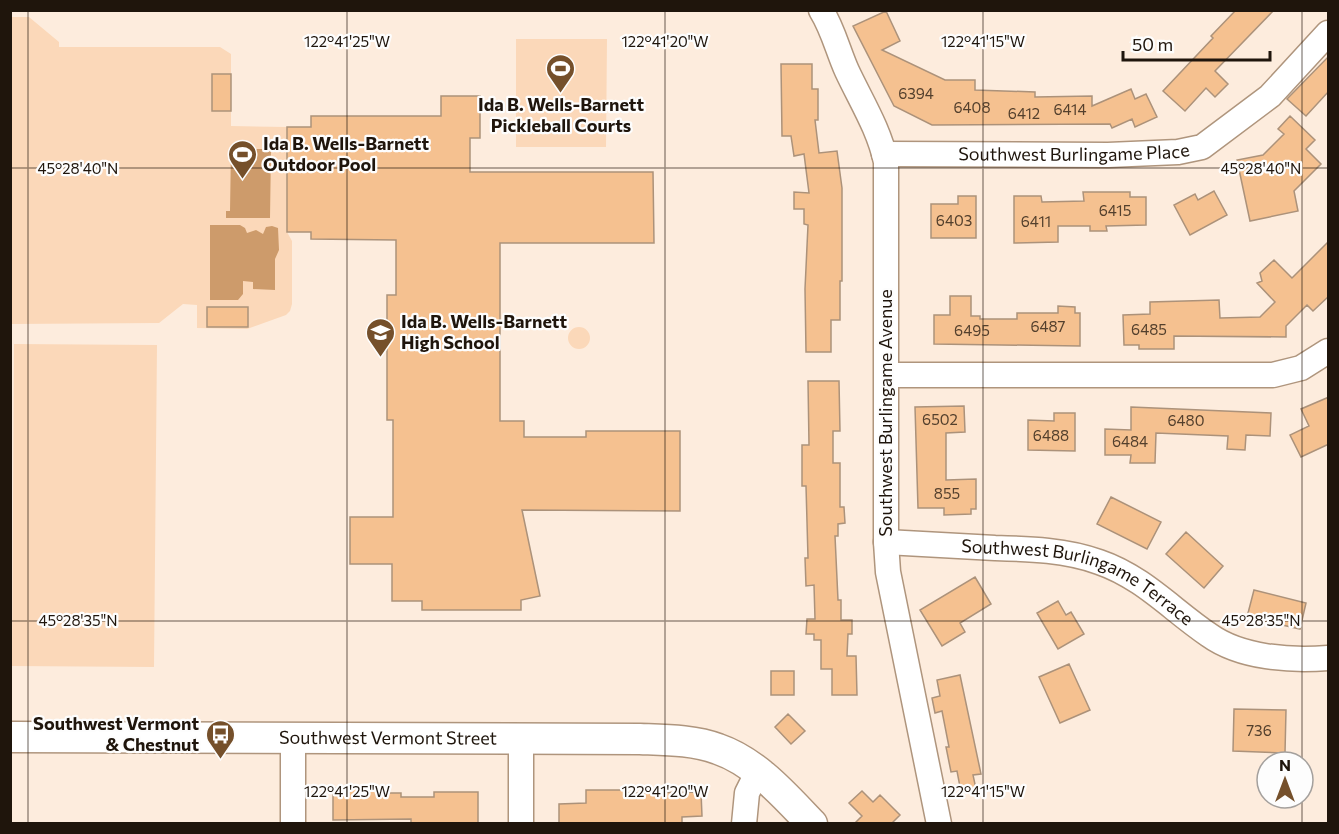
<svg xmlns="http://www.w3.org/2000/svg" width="1339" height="834" font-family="Commissioner,sans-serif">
	<rect width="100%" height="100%" fill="#fdecdd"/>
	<path fill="#fbd8b9" d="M10,17H29L59,42V47H220L231,54V126L287,127V232L292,241V304L290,311L286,315L247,329L197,328V305L183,304L159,323L11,324Z
		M516,39H607L606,147H516Z
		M568 338a11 11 0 1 1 22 0a11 11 0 1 1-22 0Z
		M14,344L157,345L154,667L12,666Z"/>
	<path fill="#cd9b6b" d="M231,149H271L270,218H226V211H230Z
		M210,225H240L245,228L247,233L256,230L263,234L266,227L272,226L278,228L279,250L275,259V290L253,289V282L243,281V294L238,300H210Z"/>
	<path fill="#f5c190" stroke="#ac927a" stroke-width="1.5" d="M1236,10H1274L1215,71L1228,84L1215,97L1206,88L1185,111L1163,91L1213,38L1211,36Z
		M886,11L900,41L882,50L945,80H975V90L1035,92V97L1092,96V106L1131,89L1135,99L1146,94L1157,117L1135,127L1132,119L1112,128L1110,124L932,125L894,106L853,26Z
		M1329,56V91L1306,116L1287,99Z
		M781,64H812V89H818V120H815L819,153L837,151L842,188V281H840V320H831V352H806L805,289L808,225L804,224V209H794V192L809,193L804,154L794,156L791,136H782Z
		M212,74H231V111H212Z
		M441,96H480V138H470V172H653L654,243H500V421H524V437H586V431H680V511L522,510L540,596L521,600V610H422V601H392V564H350V517H393V420H387V295H396V240L311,239V232H287V127H311V116H441Z
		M1290,116L1315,140L1306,149L1321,164L1294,191L1298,211L1250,221L1237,160L1263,155L1284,134L1278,129Z
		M1214,191L1227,215L1190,235L1174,205L1195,194L1198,200Z
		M1083,192H1130V197H1146V225L1106,226L1107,231H1090V226H1058V242L1014,243V196H1041L1042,202L1084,201Z
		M958,196H976V238H931V204H958Z
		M1329,241V296L1313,311L1307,305L1286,326V337L1174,336V349H1139V345H1124L1123,315L1150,314V302L1219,300L1220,318L1260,317L1275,302L1257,283L1262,281L1260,273L1274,260L1292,278Z
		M950,296H971V316H980V319H1017V313H1058V306L1075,307V313H1080V346L934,344V315H950Z
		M207,307H248V327H207Z
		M808,381H839L840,431H833V463H840V507H844L845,523L838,524V536H835L838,600H841V620H852V634H848L847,656H856L857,695H832V669H821V640H814V634H806L807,619H815L814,585L806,586L805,558H808L806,486H802V445H809Z
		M1329,397V444L1301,457L1290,435L1309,426L1301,409Z
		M964,406L965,432L946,433V480L976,479V509H971V514L944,515V508H918L915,407Z
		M1131,407L1271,413L1270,436L1246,435L1245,450L1227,449L1228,436L1156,433L1155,463H1130L1131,455H1105V429L1131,430Z
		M1054,413H1075V451L1028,450V420L1054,421Z
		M1111,497L1161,522L1147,549L1097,524Z
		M1186,532L1223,566L1204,588L1166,554Z
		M975,577L991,604L960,623L965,632L942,646L920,610Z
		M1254,590L1306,603L1300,629L1247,617Z
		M1058,601L1066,615L1071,612L1084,634L1058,649L1037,613Z
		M1069,664L1090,710L1060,723L1039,677Z
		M771,671H794V695H771Z
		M960,675L981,774L973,775L976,789L961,792L957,771L951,772L946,747H949L942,711L935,713L932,698L940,696L937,680Z
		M1234,709L1286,710L1285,753L1233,751Z
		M788,714L805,731L791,744L775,727Z
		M333,788H380V793H401V797H434V792H478V824H411V819L333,820Z
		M586,790H625V793L701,792L702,816L682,817V824H559V804L586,803Z
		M862,791L873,802L880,795L900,815L891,824H854L862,816L849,803Z"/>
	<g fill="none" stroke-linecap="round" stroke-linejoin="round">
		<defs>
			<g id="minor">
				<path d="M821,10C833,29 838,51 847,71C861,101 879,129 886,162V542L888,572L939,824"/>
				<path id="s1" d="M884,154L1108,155L1178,152L1202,147L1270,96L1328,33"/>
				<path d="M887,375H1273L1301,368L1328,351"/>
				<path id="s2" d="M886,542C922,544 959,546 995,548C1030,549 1066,550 1099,562C1143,577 1172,610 1209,635C1241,658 1291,661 1328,658"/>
				<path d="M293,738V824"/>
				<path d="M521,824V740"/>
				<path d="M744,824L747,793L758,771"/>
			</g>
			<g id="tertiary">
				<path id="s3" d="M10,737L640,739C666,740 694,740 718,749C756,762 785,796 812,824"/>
			</g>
		</defs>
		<use href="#minor" stroke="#af957d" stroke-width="27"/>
		<use href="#tertiary" stroke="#af957d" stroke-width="33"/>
		<use href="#minor" stroke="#fff" stroke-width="24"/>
		<use href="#tertiary" stroke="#fff" stroke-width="30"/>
	</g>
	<path fill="none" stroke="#1f150c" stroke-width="1.5" stroke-opacity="0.45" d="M28,10V824M347,10V824M665,10V824M983,10V824M1302,10V762M10,168H1328M10,621H1328M1302,798V824"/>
	<defs>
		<symbol id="stadium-pin" viewBox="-11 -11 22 30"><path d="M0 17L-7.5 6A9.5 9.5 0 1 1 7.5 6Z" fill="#75502b" stroke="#fdfdfd"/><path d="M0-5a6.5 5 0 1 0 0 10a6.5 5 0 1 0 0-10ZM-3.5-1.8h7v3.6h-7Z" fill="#fff"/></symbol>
		<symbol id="school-pin" viewBox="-11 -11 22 30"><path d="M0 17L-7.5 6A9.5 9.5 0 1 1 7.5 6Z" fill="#75502b" stroke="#fdfdfd"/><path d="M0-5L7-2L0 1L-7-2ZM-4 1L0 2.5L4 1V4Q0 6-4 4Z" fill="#fff"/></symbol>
		<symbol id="bus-pin" viewBox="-11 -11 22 30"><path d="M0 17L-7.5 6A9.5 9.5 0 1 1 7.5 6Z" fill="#75502b" stroke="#fdfdfd"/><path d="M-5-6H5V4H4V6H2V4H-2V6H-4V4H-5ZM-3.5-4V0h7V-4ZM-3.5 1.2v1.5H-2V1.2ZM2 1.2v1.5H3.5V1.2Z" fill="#fff"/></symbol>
	</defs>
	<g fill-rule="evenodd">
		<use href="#stadium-pin" x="544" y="52" width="33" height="45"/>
		<use href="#stadium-pin" x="226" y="138" width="33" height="45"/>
		<use href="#school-pin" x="364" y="316" width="33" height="45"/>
		<use href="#bus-pin" x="204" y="718" width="33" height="45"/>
	</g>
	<g text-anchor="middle" stroke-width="4.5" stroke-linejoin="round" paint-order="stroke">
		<g font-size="15" fill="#54402d">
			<text x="916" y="99">6394</text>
			<text x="972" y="113">6408</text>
			<text x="1070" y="115">6414</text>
			<text x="1024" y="119">6412</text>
			<text x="1115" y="216">6415</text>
			<text x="954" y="226">6403</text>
			<text x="1036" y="227">6411</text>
			<text x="1048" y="332">6487</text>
			<text x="1149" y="335">6485</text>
			<text x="972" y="336">6495</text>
			<text x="940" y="425">6502</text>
			<text x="1186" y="426">6480</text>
			<text x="1051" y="441">6488</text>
			<text x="1130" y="447">6484</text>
			<text x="947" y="499">855</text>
			<text x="1259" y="736">736</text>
		</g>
		<g font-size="18" font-weight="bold" fill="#1f150c" stroke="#fdfdfd" text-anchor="start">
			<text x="561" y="111" text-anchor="middle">Ida B. Wells-Barnett<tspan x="561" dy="21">Pickleball Courts</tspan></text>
			<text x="263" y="150">Ida B. Wells-Barnett<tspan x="263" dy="21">Outdoor Pool</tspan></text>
			<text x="401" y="328">Ida B. Wells-Barnett<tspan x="401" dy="21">High School</tspan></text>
			<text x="199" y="730" text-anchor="end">Southwest Vermont<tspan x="199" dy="21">&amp; Chestnut</tspan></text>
		</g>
		<g font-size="18" fill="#1f150c" stroke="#fdfdfd">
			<text dy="6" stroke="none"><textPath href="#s1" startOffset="190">Southwest Burlingame Place</textPath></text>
			<text transform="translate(886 413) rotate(-90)" y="6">Southwest Burlingame Avenue</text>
			<text dy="6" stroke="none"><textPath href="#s2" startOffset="200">Southwest Burlingame Terrace</textPath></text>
			<text dy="6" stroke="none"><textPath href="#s3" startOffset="378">Southwest Vermont Street</textPath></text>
		</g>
	</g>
	<g font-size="15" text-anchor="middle" fill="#1f150c" stroke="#fdfdfd" stroke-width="4.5" stroke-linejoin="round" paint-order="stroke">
		<text x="347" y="47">122°41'25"W</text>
		<text x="665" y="47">122°41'20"W</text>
		<text x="983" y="47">122°41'15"W</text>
		<text x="78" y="174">45°28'40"N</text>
		<text x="1261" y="174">45°28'40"N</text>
		<text x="78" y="626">45°28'35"N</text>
		<text x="1261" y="626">45°28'35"N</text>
		<text x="347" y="797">122°41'25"W</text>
		<text x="665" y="797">122°41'20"W</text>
		<text x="983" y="797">122°41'15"W</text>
	</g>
	<rect width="1339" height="834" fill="none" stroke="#1f150c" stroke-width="24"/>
	<g transform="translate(1285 780)"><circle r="28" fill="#fdfdfd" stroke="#a4a09d" stroke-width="1.5"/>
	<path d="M0-4.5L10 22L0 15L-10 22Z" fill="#75502b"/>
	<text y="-9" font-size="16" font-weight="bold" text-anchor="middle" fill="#1f150c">N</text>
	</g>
	<path d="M1123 51v9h147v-9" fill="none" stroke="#1f150c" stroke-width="3"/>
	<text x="1132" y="51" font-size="18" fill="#1f150c" stroke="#fdfdfd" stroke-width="4.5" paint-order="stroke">50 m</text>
</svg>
